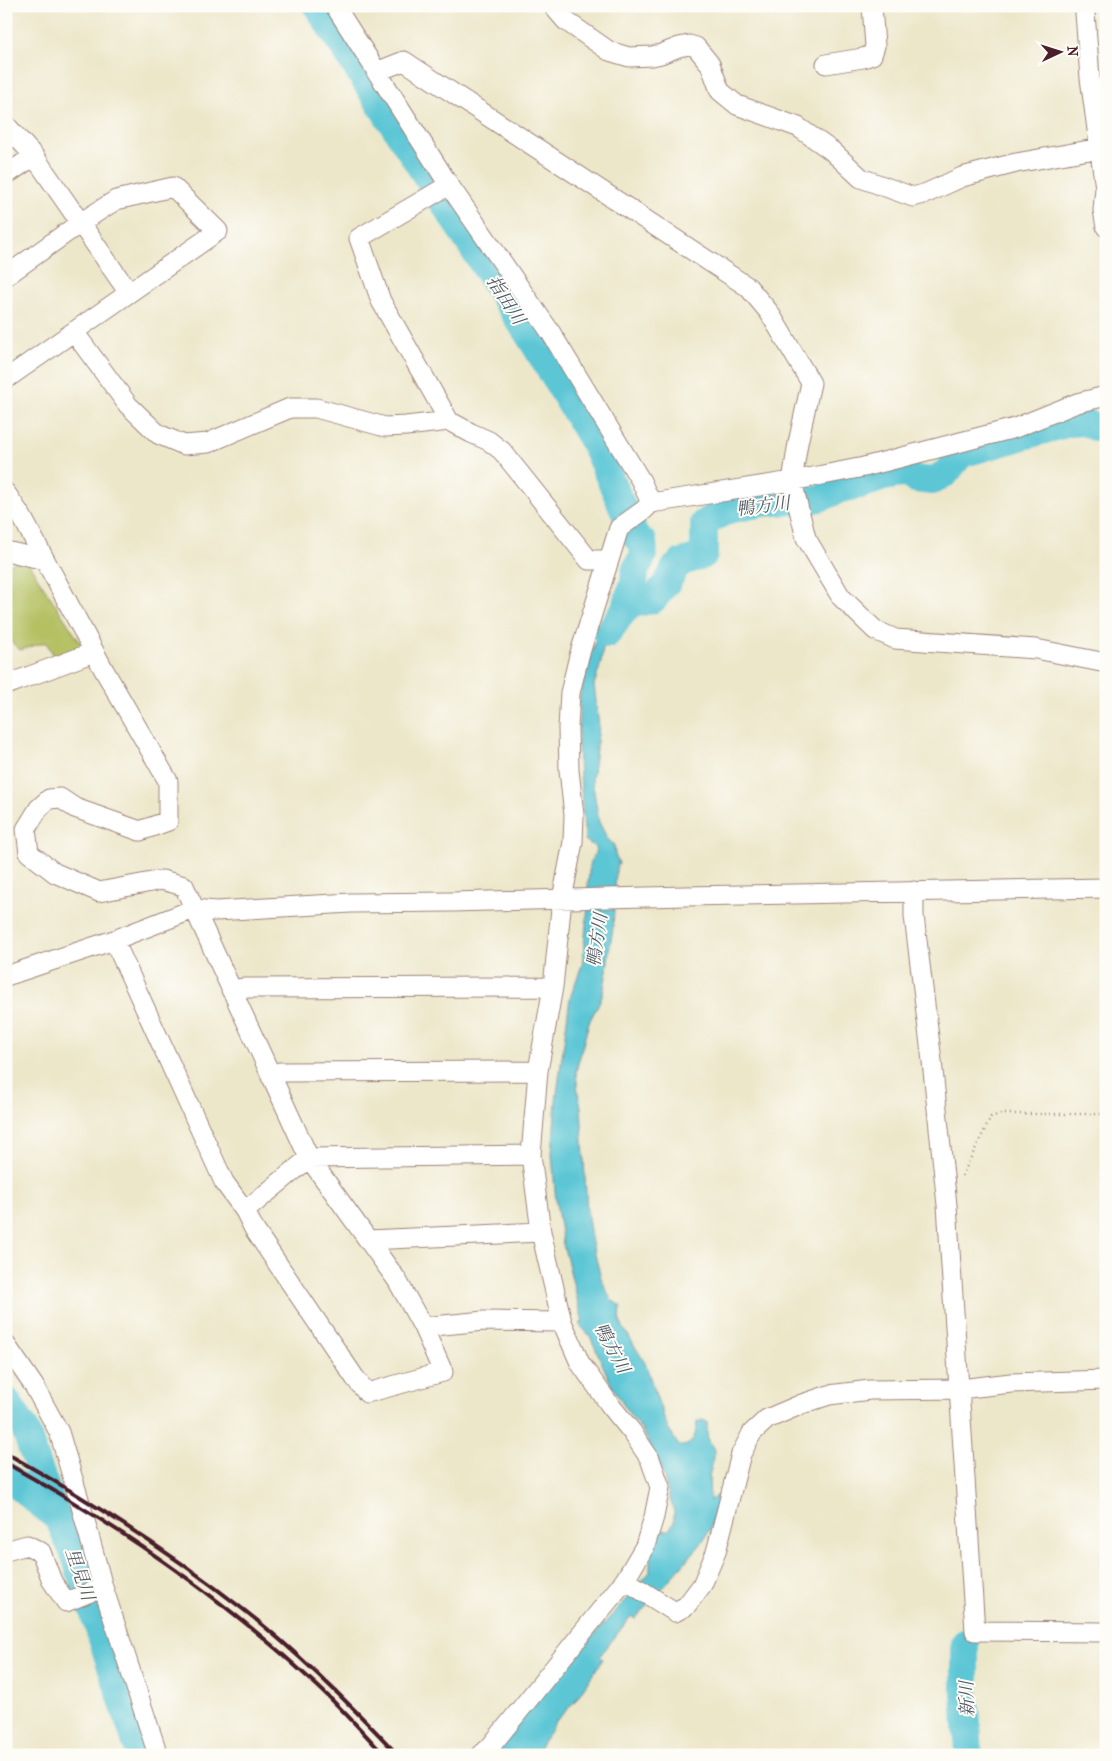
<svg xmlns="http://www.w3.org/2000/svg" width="1112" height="1761" font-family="'IM FELL French Canon','Noto Serif JP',serif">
	<rect width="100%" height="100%" fill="#fdfcf7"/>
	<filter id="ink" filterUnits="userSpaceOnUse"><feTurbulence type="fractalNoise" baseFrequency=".02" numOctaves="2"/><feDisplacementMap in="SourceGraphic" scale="10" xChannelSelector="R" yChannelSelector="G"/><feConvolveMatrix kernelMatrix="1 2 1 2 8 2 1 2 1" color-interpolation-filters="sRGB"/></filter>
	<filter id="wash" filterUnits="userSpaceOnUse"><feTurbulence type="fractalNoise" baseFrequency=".0096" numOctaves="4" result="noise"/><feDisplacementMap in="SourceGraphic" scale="20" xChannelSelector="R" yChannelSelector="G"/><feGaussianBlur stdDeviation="1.12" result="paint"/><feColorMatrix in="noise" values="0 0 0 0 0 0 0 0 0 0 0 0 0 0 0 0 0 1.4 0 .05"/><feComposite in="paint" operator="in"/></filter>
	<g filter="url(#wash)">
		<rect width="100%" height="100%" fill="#ede7ca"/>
		<path fill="#b4c062" stroke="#7f7046" d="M25,558L83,647L58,663L46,642L20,650L6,637V566Z"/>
		<path fill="#5bc6d5" stroke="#527280" d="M624,601L635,608L624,618L617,633L607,641L603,648L601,663L594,685L599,726L592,780L599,822L607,838L614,845L615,855L619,863L616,870L613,928L609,951L607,971L603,993L597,1007L589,1022L576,1071L578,1093L581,1107L587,1212L592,1243L601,1278L611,1300L621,1306L620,1322L645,1363L667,1427L679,1446C694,1447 696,1434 697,1422L702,1420L707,1422V1436L714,1451V1458L709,1476L710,1501L717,1495L719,1498L710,1529L701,1544L635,1619L631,1616L600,1656L603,1659L575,1701L556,1721L535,1755H496L514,1725L650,1572V1556L657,1531L669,1530L674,1522V1512L660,1465L645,1435L626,1409L611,1384L590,1336L579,1324L583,1322L563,1244L556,1202L552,1154L556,1101L570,998L582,965L588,906V884L590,862L596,852L595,847L585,840V832L584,829L578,746L580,695L596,639L605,629Z"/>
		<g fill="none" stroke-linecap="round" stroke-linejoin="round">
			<path stroke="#5bc6d5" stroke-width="28" d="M317,6L535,345L594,443L636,537L643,542C645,559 642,556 636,569C634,573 635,577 634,581C632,590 627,599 625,609
				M607,634L625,609L632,604L654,599L668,581L675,568L682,562L704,555V523L728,510L762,503L791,501L804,502L823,497L840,489L860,485L884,477L907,473L915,479L932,481L946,473L961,454L1069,423L1084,422L1095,427L1106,426
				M6,1400L24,1427L50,1500L75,1556L140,1755
				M6,1476L56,1517
				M965,1643V1694L969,1755"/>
		</g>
	</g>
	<g filter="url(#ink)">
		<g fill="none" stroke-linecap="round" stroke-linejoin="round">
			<defs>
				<path id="minor" d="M335,6L449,185L551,333L641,481L651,503
					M553,6L566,21L609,51L629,57L652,56L661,54L679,47L689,45L696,47L710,64L720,91L737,105L798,127L832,151L861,178L913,197L927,193L962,177L1016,163L1106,147
					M1086,6L1085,13L1090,78L1105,188L1103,210L1106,227
					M826,64L863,58L872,55L875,46L872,6
					M376,72L404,61L748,287L769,312L811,383L798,443L792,481L806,538L841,597L875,630L895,639L1036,649L1106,663
					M6,125L34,156L129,293L6,379
					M6,175L34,156
					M449,185L359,238L381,301L449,421L471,433L489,441L502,451L589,560H608
					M6,276L80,223L116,200L173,187L218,231L129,293
					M74,332L128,405L158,434L184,445L208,443L290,408H316L385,427L406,426L449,421
					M6,493L22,517L104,670L168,781V821L140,831L75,808L60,798L49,799L39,808L26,829L29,853L55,873L99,892L162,880L184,886L309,1158L397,1280L423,1327L443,1372L367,1393L355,1378L254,1229L245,1211L224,1182L114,940
					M6,551L45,560
					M6,685L94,652
					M914,891V916L932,1061L947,1205L975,1631L1106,1632
					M6,976L114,940L194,909L216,911L351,903L452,902L685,896L1106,888
					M231,990L243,988L553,987
					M271,1077L280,1072L538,1071
					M245,1211L309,1158L531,1155
					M368,1240L541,1232
					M423,1327L484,1321L562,1322L541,1232L531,1155L538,1071L553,987L562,899L573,842L574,815L569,770L568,728L570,693L579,656L619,528L644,510L651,503L792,481L864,467L1015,428L1077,403L1106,396
					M6,1345L34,1386L59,1432L81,1506L103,1587L158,1755
					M6,1551L27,1545L41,1552L52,1581L66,1602L103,1587
					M625,1580L675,1612L686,1606L702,1585L716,1552L741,1454L752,1433L767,1419L802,1404L829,1395L870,1390L960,1389L1011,1383L1106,1380
					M481,1755L490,1747L625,1580L645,1546L654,1517L660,1487L650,1459L632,1432L610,1405L580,1363L562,1322"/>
			</defs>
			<use href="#minor" stroke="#9c837a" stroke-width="21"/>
			<path stroke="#9c837a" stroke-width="2.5" stroke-dasharray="1 4" stroke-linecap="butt" d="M962,1176L991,1117L1001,1114H1106"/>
			<use href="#minor" stroke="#fff" stroke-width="19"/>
			<path stroke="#4a1f2b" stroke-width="4" d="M6,1453C89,1500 169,1551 244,1610C299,1653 350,1704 398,1755
				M6,1463C115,1524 221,1596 312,1681C338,1704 361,1730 384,1755"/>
		</g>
	</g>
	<g text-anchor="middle" stroke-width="4" stroke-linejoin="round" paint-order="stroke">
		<g font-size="18" font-style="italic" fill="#505966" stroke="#fdfcf7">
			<text transform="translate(506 300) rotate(57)" y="6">指田川</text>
			<text transform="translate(763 506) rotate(-7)" y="6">鴨方川</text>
			<text transform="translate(597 940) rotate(-82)" y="6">鴨方川</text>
			<text transform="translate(612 1348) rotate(62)" y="6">鴨方川</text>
			<text transform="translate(80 1574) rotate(71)" y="6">里見川</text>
			<text transform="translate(967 1699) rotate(-92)" y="6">新川</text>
		</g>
	</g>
	<rect width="1112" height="1761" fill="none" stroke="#fdfcf7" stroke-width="25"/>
	<g transform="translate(1060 52) rotate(86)" stroke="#fdfcf7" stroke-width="4" paint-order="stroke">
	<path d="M0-4L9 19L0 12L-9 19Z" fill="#4a1f2b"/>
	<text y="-8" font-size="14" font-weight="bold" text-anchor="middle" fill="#4a1f2b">N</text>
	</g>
</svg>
